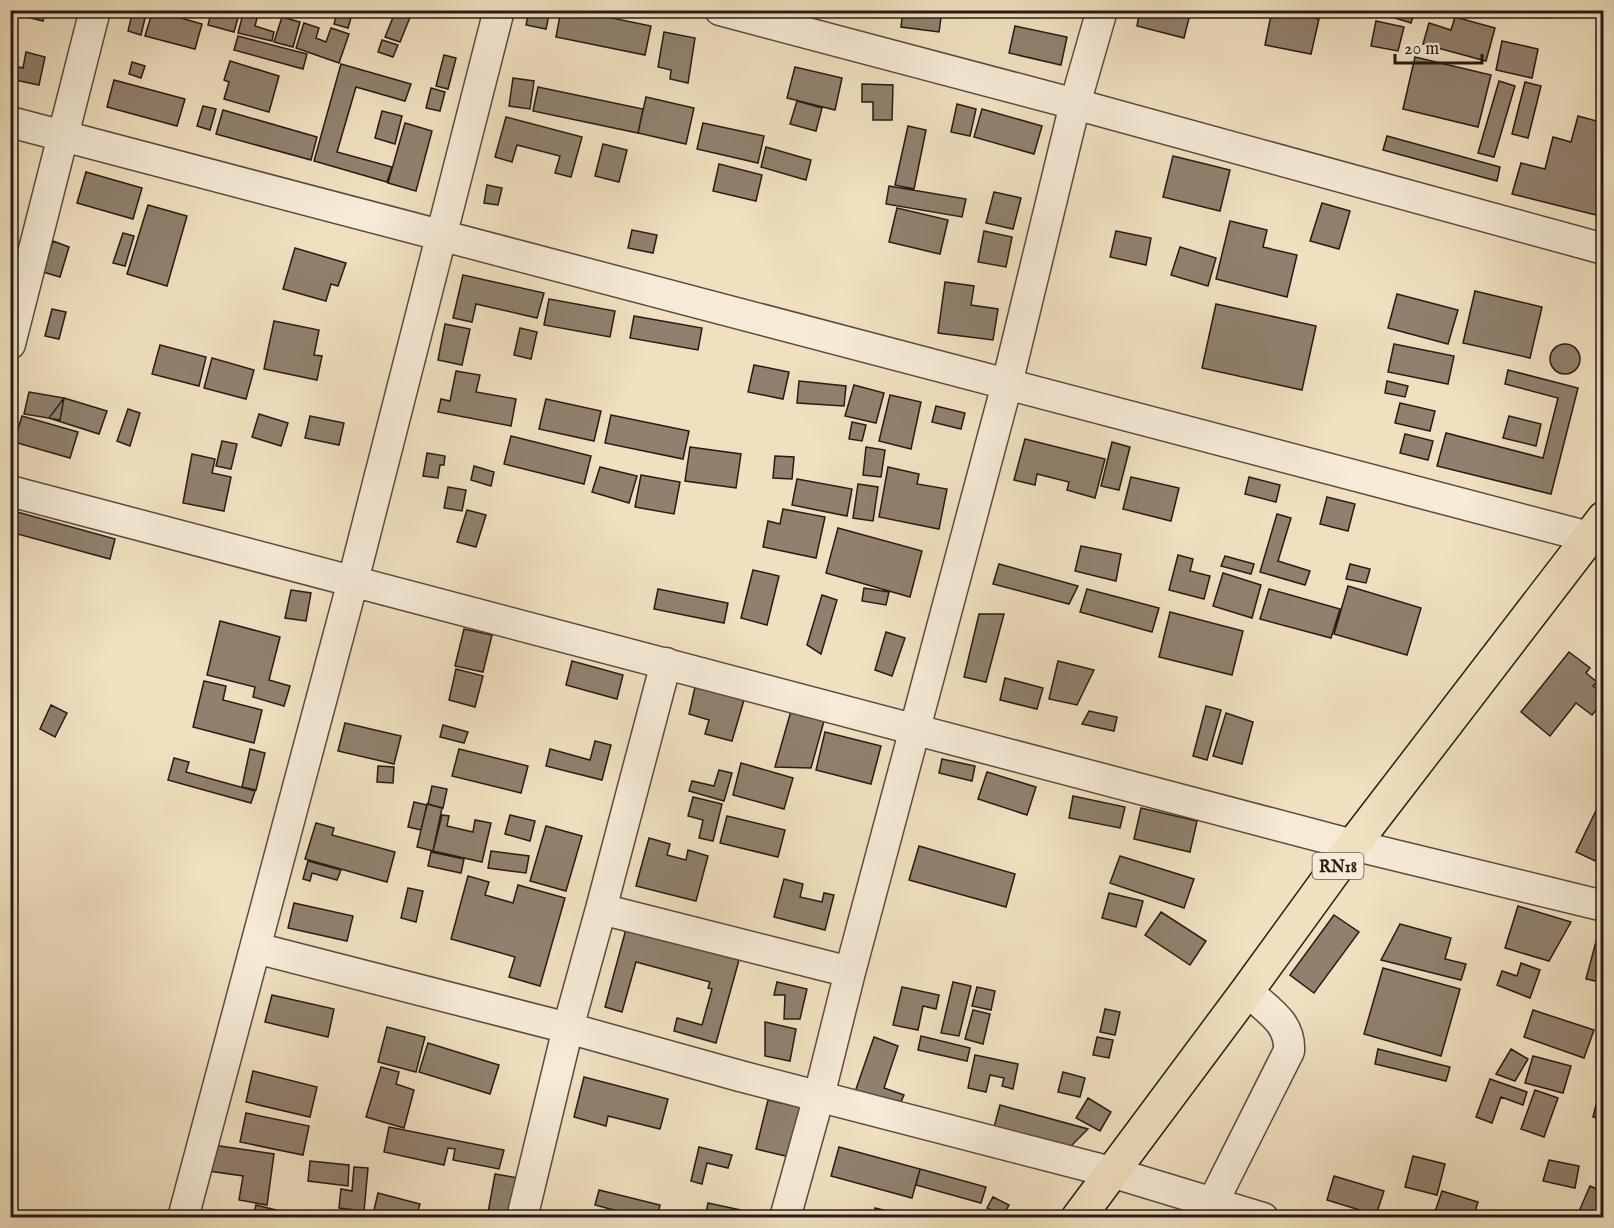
<svg xmlns="http://www.w3.org/2000/svg" width="1614" height="1228" font-family="'IM FELL English',serif">
	<rect width="100%" height="100%" fill="#f0e0c0"/>
	<filter id="stains"><feTurbulence type="fractalNoise" baseFrequency=".00333" numOctaves="4"/><feColorMatrix values="0 0 0 0 .2 0 0 0 0 .09 0 0 0 0 .02 0 0 0 .5 -.17"/></filter>
	<radialGradient id="worn" r=".72"><stop offset=".6" stop-color="#630" stop-opacity="0"/><stop offset="1" stop-color="#630" stop-opacity=".3"/></radialGradient>
	<path fill="#90816e" stroke="#271b16" stroke-width="1.5" d="M10,10H46L43,21L10,13Z
		M133,10H147L141,35L128,31Z
		M153,10L202,24L195,49L145,36Z
		M212,10H225L239,14L234,32L208,25Z
		M244,10H259L255,26L274,32L272,41L238,33Z
		M338,10L353,11L348,28L334,24Z
		M396,10L411,15L400,42L385,37Z
		M529,10H550L546,29L526,25Z
		M561,10H573L651,26L645,55L556,37Z
		M903,10H942L939,32L901,27Z
		M1140,10H1191L1184,38L1137,26Z
		M1272,10L1319,19L1311,54L1265,45Z
		M1397,10H1415L1411,23L1395,18Z
		M1514,10H1547L1545,18Z
		M282,17L300,22L293,47L274,42Z
		M1455,17L1495,28L1486,61L1423,44L1429,23L1451,30Z
		M1376,21L1404,27L1398,51L1371,46Z
		M304,23L319,28L316,38L326,42L331,28L349,34L339,63L296,48Z
		M1015,26L1067,37L1061,65L1009,53Z
		M664,32L695,38L688,83L670,79L671,70L658,67Z
		M238,36L307,54L303,69L234,50Z
		M382,40L398,45L393,57L378,52Z
		M1502,41L1538,49L1532,78L1496,70Z
		M26,52L45,57L39,85L10,79V65L23,68Z
		M444,55L456,58L448,89L436,86Z
		M1415,57L1491,75L1478,127L1403,109Z
		M230,61L279,76L269,112L224,99L229,82L224,80Z
		M132,62L145,66L141,78L129,74Z
		M341,64L411,84L405,101L356,87L337,152L392,167L387,182L314,161Z
		M1604,64V93L1596,91Z
		M795,67L842,78L835,110L787,98Z
		M513,78L534,81L530,109L509,106Z
		M114,80L185,99L177,126L107,107Z
		M1499,81L1515,86L1494,157L1478,153Z
		M1525,82L1541,86L1528,138L1512,134Z
		M862,84L893,85L892,120H873V102H862Z
		M538,87L643,109L638,133L533,111Z
		M431,88L445,92L440,111L426,108Z
		M646,97L694,108L686,144L638,133Z
		M797,101L822,108L816,131L790,124Z
		M957,104L976,109L970,136L951,132Z
		M203,106L216,109L210,130L197,126Z
		M982,109L1042,126L1034,154L974,137Z
		M223,110L317,137L311,160L216,134Z
		M382,111L402,116L395,144L375,138Z
		M1578,116L1604,123V217L1512,194L1521,163L1545,169L1553,137L1571,142Z
		M506,117L582,137L571,177L555,173L560,156L517,145L512,162L495,157Z
		M405,123L432,131L416,191L388,183Z
		M703,123L764,136L758,163L697,149Z
		M908,126L926,130L914,189L895,185Z
		M1387,136L1500,167L1497,181L1383,150Z
		M603,144L627,150L619,182L595,176Z
		M766,147L811,160L806,180L761,167Z
		M1173,156L1230,170L1220,211L1163,197Z
		M719,164L762,175L756,201L713,191Z
		M86,172L142,188L133,219L77,203Z
		M487,185L502,188L498,205L484,203Z
		M889,186L966,199L962,217L886,204Z
		M994,192L1021,198L1013,229L986,223Z
		M1322,203L1350,211L1339,249L1310,241Z
		M148,205L187,216L167,286L127,274Z
		M897,208L948,220L940,254L889,242Z
		M1230,221L1267,230L1263,247L1297,255L1287,297L1216,279Z
		M632,230L657,235L653,253L628,248Z
		M984,231L1012,237L1006,267L978,262Z
		M1116,231L1151,238L1146,265L1110,257Z
		M123,233L134,236L125,266L113,263Z
		M53,241L69,247L60,277L43,272Z
		M1180,247L1216,258L1208,286L1171,275Z
		M295,248L346,263L338,286L331,284L326,301L283,289Z
		M463,275L544,293L537,318L476,304L472,322L453,318Z
		M945,282L974,286L971,305L998,309L993,340L938,333Z
		M1475,291L1542,307L1530,358L1463,343Z
		M1397,294L1458,310L1448,344L1388,328Z
		M549,299L615,311L610,337L544,325Z
		M1216,304L1316,326L1302,390L1202,368Z
		M52,309L66,312L59,339L45,336Z
		M634,316L702,328L698,350L630,338Z
		M274,321L319,330L314,355L322,356L317,380L264,369Z
		M445,324L470,329L462,365L438,360Z
		M520,328L537,332L531,359L514,355Z
		M1394,344L1454,356L1448,384L1388,372Z
		M1550 359a15 15 0 1 1 30 0a15 15 0 1 1-30 0Z
		M160,345L206,357L199,386L152,374Z
		M212,358L254,370L246,399L204,388Z
		M754,365L789,372L783,399L748,392Z
		M1508,370L1578,388L1551,494L1437,466L1446,433L1543,458L1558,398L1505,384Z
		M456,371L480,375L476,392L516,399L511,426L438,412L441,399L450,401Z
		M799,381L846,386L844,406L797,403Z
		M1387,381L1408,386L1405,397L1385,393Z
		M854,385L884,393L876,423L845,416Z
		M29,392L64,398L60,420L24,414Z
		M890,395L921,402L911,449L879,441Z
		M64,398L107,411L99,434L49,418Z
		M546,399L601,411L594,441L539,429Z
		M1400,403L1435,411L1430,431L1395,423Z
		M936,406L965,413L961,429L932,422Z
		M128,409L140,413L130,446L117,441Z
		M259,414L288,423L281,446L252,437Z
		M611,415L689,431L683,459L605,443Z
		M22,416L78,432L70,458L14,442Z
		M310,416L344,423L339,445L305,438Z
		M1509,416L1541,424L1536,446L1503,438Z
		M852,422L866,425L862,441L849,439Z
		M1405,434L1433,441L1428,460L1400,453Z
		M511,436L591,456L584,484L504,464Z
		M1025,439L1105,459L1095,498L1067,490L1069,482L1037,474L1035,485L1014,480Z
		M222,441L237,444L231,469L216,466Z
		M1112,442L1130,447L1119,490L1101,486Z
		M690,447L741,454L736,488L685,481Z
		M866,447L885,450L881,477L863,475Z
		M427,453L445,456L444,465H440L438,478L423,476Z
		M192,454L215,459L212,473L231,477L224,511L183,503Z
		M775,456L794,457L792,479L773,478Z
		M474,466L494,472L491,486L471,480Z
		M600,467L637,476L629,503L592,492Z
		M888,467L919,474L917,484L947,489L939,529L879,517Z
		M641,475L680,482L674,514L635,507Z
		M1131,477L1179,488L1171,521L1123,509Z
		M1249,477L1280,485L1276,502L1245,494Z
		M797,479L852,489L847,516L792,505Z
		M858,484L878,487L873,521L853,518Z
		M448,487L466,490L462,511L444,508Z
		M1327,497L1355,504L1348,531L1320,524Z
		M783,509L825,517L816,558L763,547L768,521L780,524Z
		M10,510L115,539L110,559L10,532Z
		M467,510L486,515L476,547L457,542Z
		M1277,514L1291,518L1278,561L1310,571L1305,585L1260,572Z
		M838,528L922,551L910,597L826,573Z
		M1081,546L1121,554L1116,581L1075,571Z
		M1178,555L1193,559L1190,571L1210,576L1204,599L1169,590Z
		M1225,556L1254,564L1251,574L1221,566Z
		M999,564L1078,586L1069,604L993,584Z
		M1350,564L1370,569L1366,583L1346,579Z
		M753,570L779,576L767,625L741,618Z
		M1223,573L1261,585L1252,618L1213,606Z
		M1348,586L1421,608L1407,655L1334,634Z
		M864,588L889,592L886,605L862,601Z
		M658,589L728,603L724,623L654,609Z
		M1087,589L1159,608L1152,632L1080,612Z
		M1269,589L1340,609L1331,638L1260,619Z
		M291,590L311,593L306,621L285,618Z
		M822,595L837,600L821,654L807,645Z
		M1170,612L1243,631L1232,675L1159,657Z
		M979,614H1004L986,682L964,677Z
		M220,621L280,637L269,680L290,686L284,706L253,697L255,687L207,675Z
		M464,629L492,635L483,672L455,666Z
		M886,632L905,638L892,676L875,670Z
		M1569,652L1590,668L1586,673L1597,682L1593,686L1604,694V700L1592,715L1576,703L1550,736L1521,712Z
		M572,661L623,675L617,699L566,685Z
		M1058,661L1094,670L1077,705L1049,699Z
		M456,669L483,676L475,707L449,700Z
		M1005,678L1043,688L1037,709L1000,700Z
		M204,681L226,686L223,700L262,710L254,743L193,727Z
		M695,687L744,700L732,741L705,734L709,720L689,714Z
		M51,705L67,713L55,737L40,729Z
		M1206,706L1221,710L1207,760L1193,756Z
		M791,711L824,721L811,768L775,767Z
		M1089,711L1117,717L1114,731L1082,724Z
		M1226,713L1253,722L1242,764L1213,756Z
		M345,723L401,736L394,764L338,751Z
		M443,725L468,732L464,743L440,737Z
		M825,732L881,746L871,784L816,770Z
		M595,741L611,745L602,780L546,766L550,749L590,760Z
		M250,749L265,753L256,790L242,787Z
		M459,749L528,766L521,793L452,776Z
		M174,758L189,762L186,772L255,791L251,803L168,780Z
		M942,759L975,766L972,781L939,773Z
		M741,763L793,778L784,809L733,795Z
		M378,766L394,767L393,783L377,782Z
		M719,770L732,773L724,801L689,791L692,781L714,786Z
		M987,772L1036,787L1027,815L978,799Z
		M432,786L447,789L443,808L428,804Z
		M1604,794V865L1576,852Z
		M1073,796L1125,807L1120,828L1069,818Z
		M693,797L722,804L713,841L699,838L703,820L688,816Z
		M414,802L427,805L421,830L408,827Z
		M427,804L442,808L433,851L417,847Z
		M1141,808L1197,821L1190,852L1134,839Z
		M442,815L449,816L447,826L473,832L475,820L491,823L482,862L433,851Z
		M510,815L535,821L530,841L505,834Z
		M727,816L785,830L778,857L720,843Z
		M316,823L334,828L332,835L395,852L387,882L305,859Z
		M546,826L582,836L566,891L530,881Z
		M649,838L670,844L667,855L686,860L688,850L708,856L696,901L636,886Z
		M919,846L1015,874L1006,907L909,880Z
		M491,851L529,856L526,873L488,868Z
		M431,852L464,859L461,873L428,866Z
		M1120,856L1194,879L1184,908L1110,883Z
		M308,861L341,870L337,880L312,873L310,881L303,879Z
		M468,876L489,882L485,895L513,903L518,885L565,898L540,986L509,977L515,957L451,939Z
		M784,879L803,884L800,897L822,902L824,893L834,895L825,930L774,917Z
		M408,888L423,891L416,922L401,918Z
		M1109,893L1143,901L1136,927L1102,918Z
		M294,903L353,916L347,941L288,928Z
		M1518,906L1571,922L1549,961L1505,948Z
		M1161,912L1206,941L1190,965L1145,935Z
		M1334,915L1359,932L1314,993L1290,975Z
		M1400,924L1451,938L1445,959L1466,964L1461,980L1381,960Z
		M626,929L739,960L716,1043L674,1031L677,1018L702,1025L712,989L708,988L710,982L636,962L622,1012L605,1007Z
		M1598,934L1604,935V983L1586,979Z
		M1521,963L1540,970L1530,998L1497,985L1502,971L1517,976Z
		M1383,968L1460,989L1441,1056L1364,1034Z
		M777,982L807,989L800,1019H784L785,995H774Z
		M953,982L971,986L959,1036L941,1033Z
		M902,987L939,995L936,1009L923,1006L918,1030L893,1025Z
		M977,987L995,991L991,1010L972,1006Z
		M272,995L334,1009L328,1037L265,1022Z
		M1105,1009L1120,1012L1115,1035L1100,1032Z
		M973,1010L990,1014L983,1044L965,1039Z
		M1533,1010L1594,1030L1584,1058L1524,1037Z
		M765,1022L796,1029L790,1061L765,1056Z
		M387,1027L425,1037L416,1072L378,1062Z
		M921,1036L970,1048L967,1061L918,1050Z
		M874,1037L898,1046L884,1088L904,1095L899,1106L855,1092Z
		M1097,1037L1113,1040L1109,1058L1093,1055Z
		M428,1043L499,1065L490,1094L419,1072Z
		M1378,1049L1450,1067L1446,1081L1375,1064Z
		M1511,1049L1528,1059L1515,1081L1496,1074Z
		M975,1055L1018,1064L1013,1089L1002,1086L1004,1078L990,1075L986,1092L968,1088Z
		M1533,1056L1571,1066L1563,1093L1525,1083Z
		M381,1067L399,1072L396,1084L414,1090L404,1128L366,1117Z
		M253,1071L317,1087L310,1117L246,1102Z
		M1063,1072L1085,1078L1080,1097L1058,1092Z
		M584,1077L668,1099L660,1129L608,1116L606,1126L574,1117Z
		M1490,1079L1527,1092L1523,1105L1501,1097L1492,1123L1476,1117Z
		M1535,1090L1558,1098L1544,1137L1521,1129Z
		M1088,1098L1111,1112L1100,1131L1076,1118Z
		M768,1100L803,1108L790,1157L756,1149Z
		M1000,1105L1088,1129L1066,1151L993,1131Z
		M1596,1105L1604,1107V1120L1593,1117Z
		M246,1113L309,1126L303,1155L240,1142Z
		M389,1127L504,1150L499,1169L453,1160L455,1149L448,1148L444,1165L384,1152Z
		M213,1145L274,1154L267,1205L239,1200L243,1176L209,1171Z
		M699,1147L732,1155L728,1168L707,1163L702,1184L691,1181Z
		M839,1147L920,1169L912,1198L831,1176Z
		M1413,1156L1445,1164L1437,1195L1405,1187Z
		M1549,1160L1579,1166L1575,1188L1543,1181Z
		M310,1161L349,1165L348,1186L308,1181Z
		M354,1167L368,1168L364,1211L339,1208L341,1189L352,1191Z
		M920,1169L986,1187L981,1203L916,1185Z
		M495,1174L518,1178L511,1218H487Z
		M1334,1176L1384,1191L1376,1215L1327,1200Z
		M1590,1186L1604,1192V1205L1598,1217L1580,1209Z
		M599,1190L660,1205L657,1218H644L595,1205Z
		M1442,1191L1478,1202L1473,1218H1442L1434,1215Z
		M378,1193L420,1204L416,1218H372Z
		M993,1197L1009,1205L1003,1216L987,1208Z
		M708,1203L741,1210L739,1218H705Z
		M256,1205L308,1218H253Z
		M875,1208L900,1214L899,1218H873Z"/>
	<g fill="none" stroke-linecap="round" stroke-linejoin="round">
		<defs>
			<path id="minor" d="M720,10L1075,104L1604,249
				M10,122L1604,541
				M10,344L95,10
				M10,491L1353,845L1604,906
				M601,909L850,972
				M256,948L568,1028L740,1076L1111,1172L1263,1218
				M183,1218L353,581L499,10
				M522,1218L568,1028L601,909L666,663
				M785,1218L819,1096L850,972L1007,384L1075,104L1102,10
				M1205,1218L1289,1051C1291,1022 1267,1010 1247,991"/>
			<path id="primary" d="M1078,1218L1247,991L1353,845L1604,518"/>
		</defs>
		<use href="#minor" stroke="#594c40" stroke-width="33"/>
		<use href="#primary" stroke="#271b16" stroke-width="36"/>
		<use href="#minor" stroke="#f5ebd6" stroke-width="30"/>
		<use href="#primary" stroke="#f0e0c0" stroke-width="33"/>
	</g>
	<g text-anchor="middle" stroke-width="4.5" stroke-linejoin="round" paint-order="stroke">
		<rect fill="#f5ebd6" stroke="#655950" stroke-width="1.5" x="1312.5" y="853" width="51" height="26" rx="4.5"/>
		<g font-size="16" font-weight="bold" fill="#271b16">
			<text x="1338" y="872">RN18</text>
		</g>
	</g>
	<rect width="1614" height="1228" fill="none" stroke="#f0e0c0" stroke-width="36"/>
	<rect x="12" y="12" width="1590" height="1204" fill="none" stroke="#271b16" stroke-width="3"/>
	<rect x="18" y="18" width="1578" height="1192" fill="none" stroke="#271b16" stroke-width="1.5"/>
	<path d="M1395 54v9h87v-9" fill="none" stroke="#271b16" stroke-width="3"/>
	<text x="1404" y="54" font-size="18" fill="#271b16" stroke="#f5ebd6" stroke-width="4.5" paint-order="stroke">20 m</text>
	<rect width="100%" height="100%" filter="url(#stains)"/>
	<rect width="100%" height="100%" fill="url(#worn)"/>
</svg>
